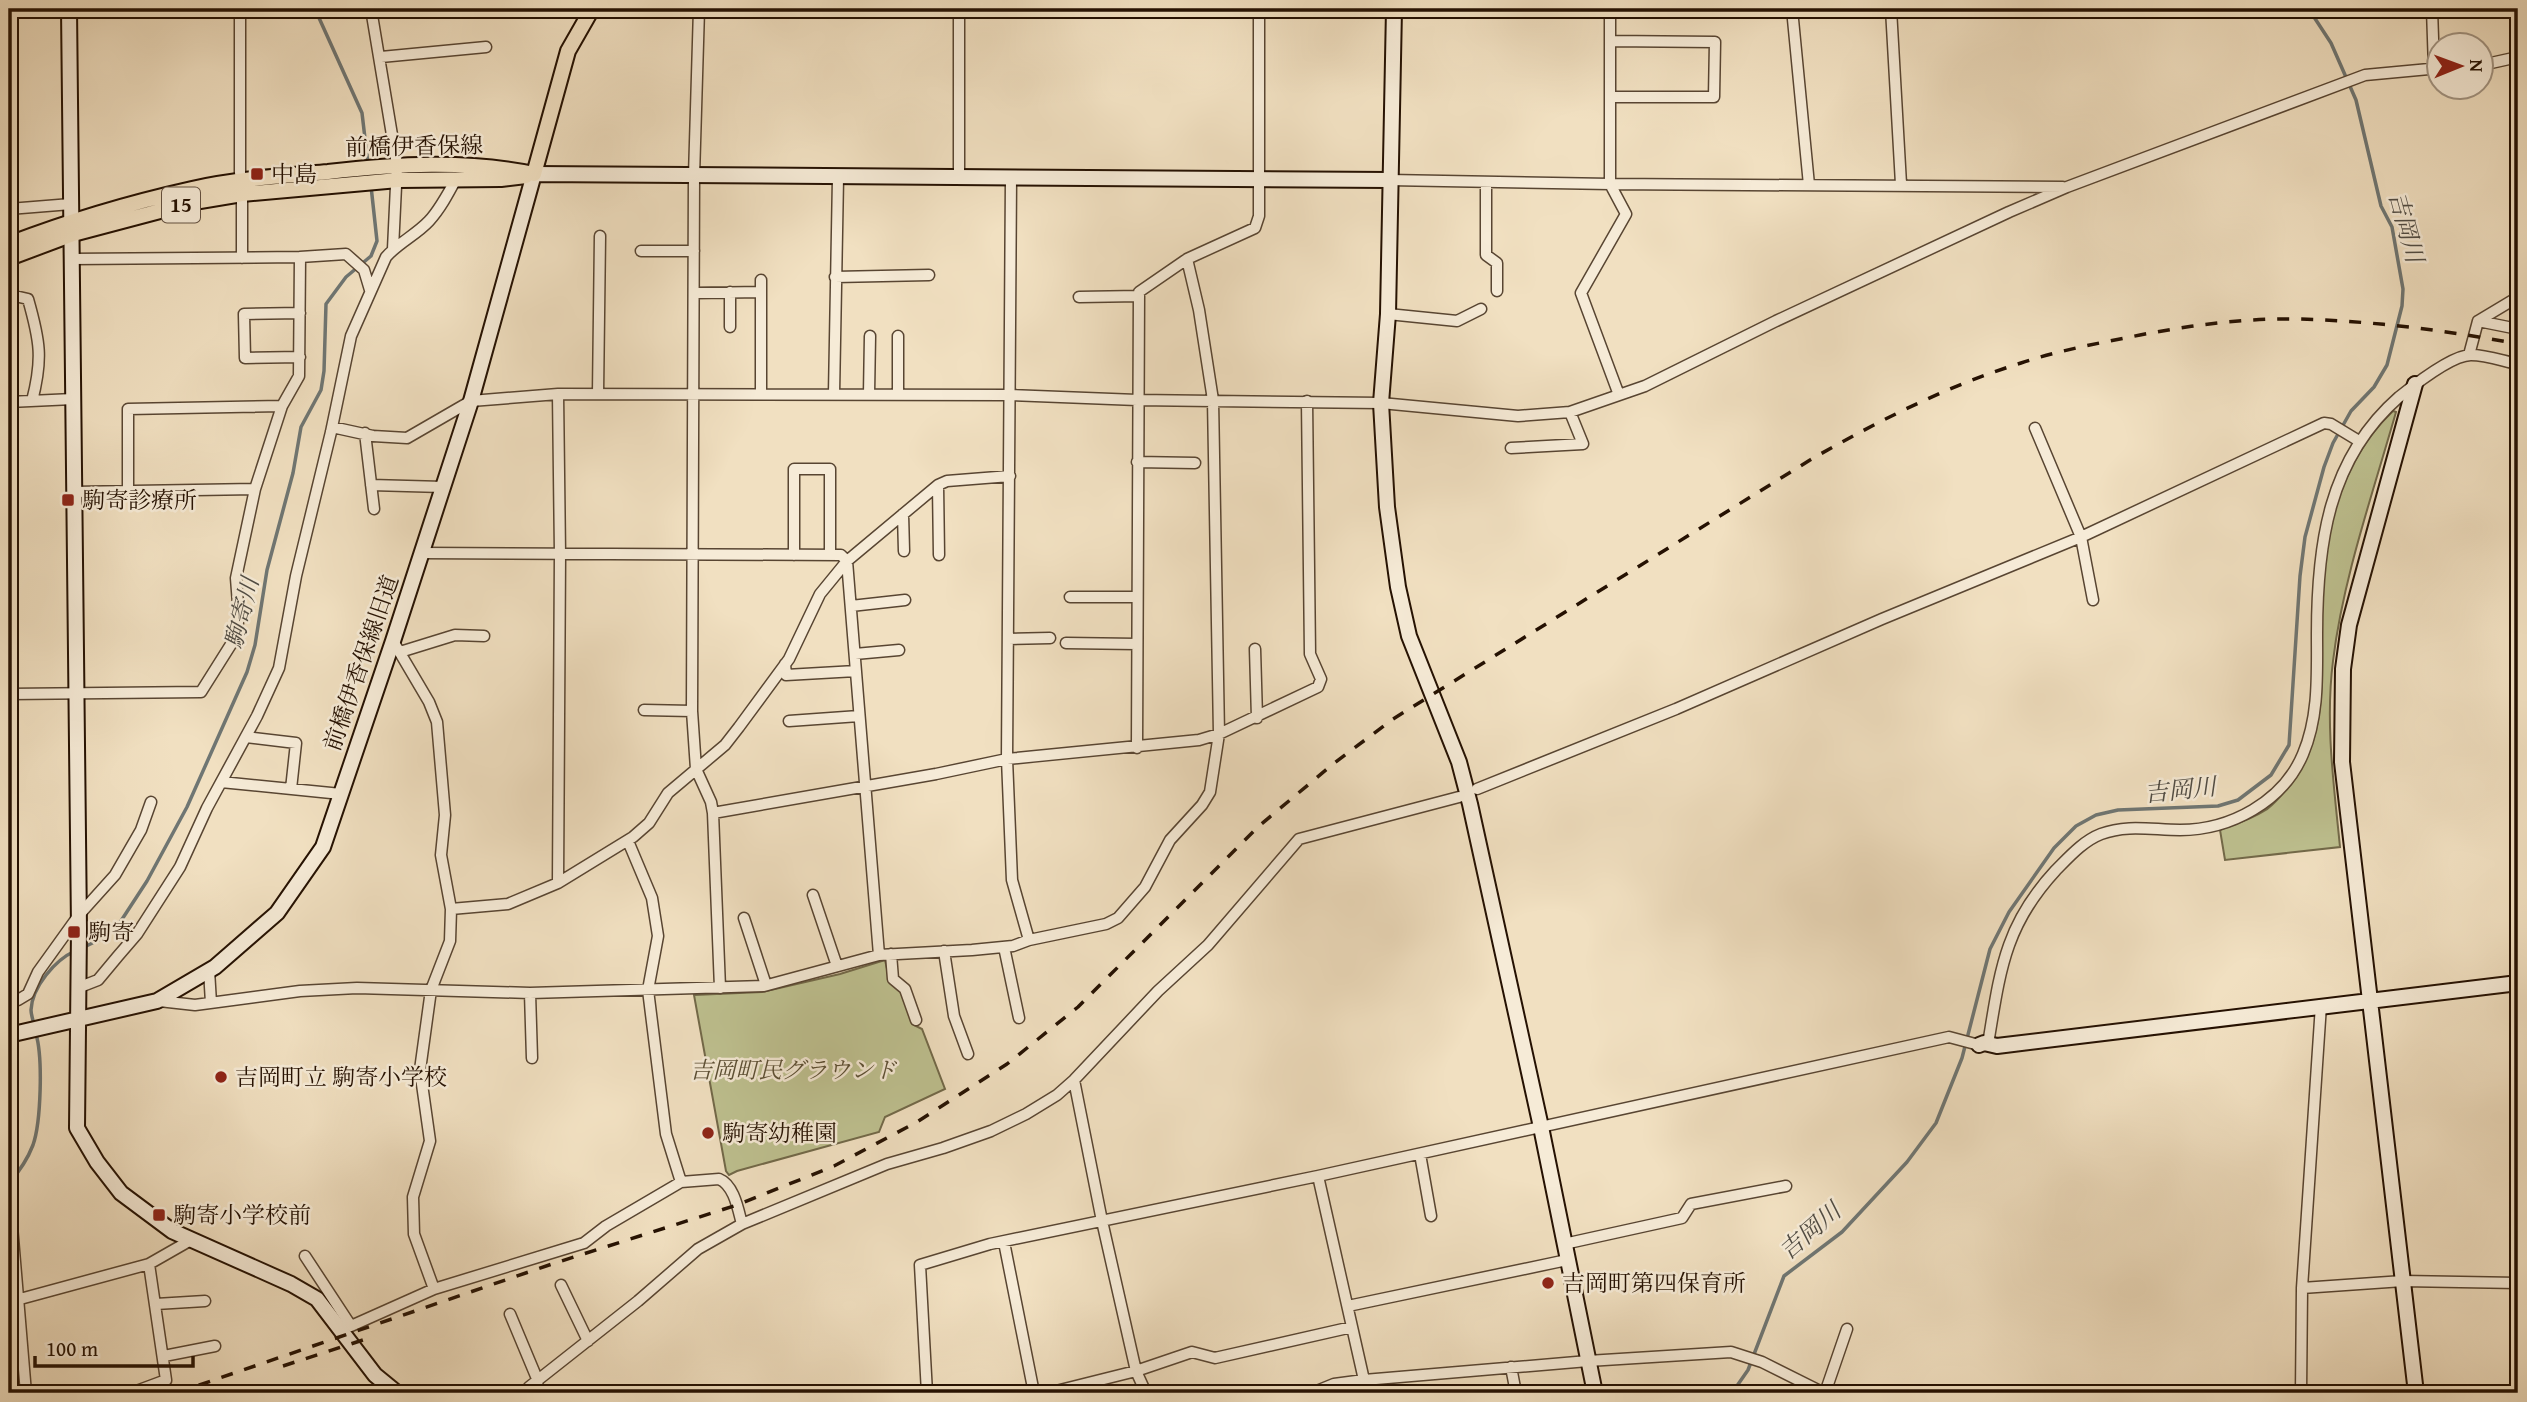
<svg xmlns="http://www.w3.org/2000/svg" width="2527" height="1402" font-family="'Gentium Book Plus','Noto Serif JP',serif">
	<rect width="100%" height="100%" fill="#f1e0c1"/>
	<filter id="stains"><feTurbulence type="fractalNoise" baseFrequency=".00286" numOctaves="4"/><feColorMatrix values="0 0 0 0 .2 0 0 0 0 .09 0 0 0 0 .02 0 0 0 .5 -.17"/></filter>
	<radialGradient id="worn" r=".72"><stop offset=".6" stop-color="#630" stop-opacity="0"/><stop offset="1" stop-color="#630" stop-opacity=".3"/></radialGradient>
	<path fill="#bec190" stroke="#726949" stroke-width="2" d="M2393,411L2396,412C2373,493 2343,578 2333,661C2325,723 2334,786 2340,847L2225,860L2220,830C2235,824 2250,820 2264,811C2273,806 2280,796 2287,789C2334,734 2319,661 2322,594C2325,527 2343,458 2393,411Z
		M885,960L890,982L902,991L912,1024L922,1029L945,1089L885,1117L879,1132L737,1171L729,1175L726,1171L694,995L762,992L840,974Z"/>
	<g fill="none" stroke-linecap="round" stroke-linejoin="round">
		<path stroke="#6f7673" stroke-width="3.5" d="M315,9L362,113L368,164
			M82,948L103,938L117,927L147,881L187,807L247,672L255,645L267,570L293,473L301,427L321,390L324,371L326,304L346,277L371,256L377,241L371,186
			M35,1027C33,1021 31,1015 31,1010C32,987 55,960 75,951
			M9,1183C18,1173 28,1158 33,1145C41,1122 43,1058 36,1034
			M1732,1393L1748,1370L1784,1276L1842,1232L1907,1162L1936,1123L1962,1058L1990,949L2009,912L2054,848L2076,826L2096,815L2118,810L2218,806L2238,800L2271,775L2289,745L2300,576L2305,537L2324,467L2333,443L2351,411L2374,387L2387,365L2402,306L2403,289L2392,227L2381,206L2356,100L2331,43L2312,14L2306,9"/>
		<defs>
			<path id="street" d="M371,9L397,165L393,249
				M699,9L694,176L692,711L696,769L711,802L713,813L720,988
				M1610,9V184L1626,214L1581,293L1619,395
				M1792,9L1809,185
				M1891,9L1901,184
				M2432,9L2434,68
				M1610,41L1715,42L1714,97H1610
				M381,57L486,47
				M2482,65L2518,57
				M240,173V9
				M959,178V9
				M1011,178L1007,759L1012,880L1029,940
				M1389,180L1610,184L2063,187
				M1486,182V255L1497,263V291
				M9,209L71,204
				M641,251H694
				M300,257L346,254L364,270L370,290
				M242,258V194
				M835,277L929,275
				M9,286L15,296L28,299C40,341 43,359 32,401
				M695,293L761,292
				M1079,297L1139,296
				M1388,314L1457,321L1481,309
				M2478,321L2518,329
				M730,327V292
				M898,336V394
				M2469,355L2478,321L2518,297
				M300,357L245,358L244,314L300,313
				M761,393V280
				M598,394L600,236
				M834,394L838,178
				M869,394L870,336
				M9,402L73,399
				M332,427L373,436L407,438L471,401L558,394L1009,395L1137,400L1381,403L1518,416L1570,412L1645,386L1776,321L2009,212L2067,187L2365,75L2440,68
				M2035,428L2081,537L2093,600
				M365,433L374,509
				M1511,448L1583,444L1570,412
				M1137,462L1195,463
				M371,485L443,487
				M938,485L939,555
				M128,491V409L282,406
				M74,492L255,489
				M903,514L904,551
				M422,553L841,555L847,561L879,955
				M794,555V469H830V555
				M1070,597H1137
				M851,606L905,600
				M1008,639L1050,638
				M393,641L429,702L437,722L445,815L441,855L451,909L450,941L431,990L420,1070L430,1141L413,1197L414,1234L434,1289L584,1243L606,1226L681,1182L719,1179C734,1185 738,1209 742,1224
				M1066,643L1137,644
				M1255,649L1257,718
				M400,652L455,635L484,636
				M855,654L899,650
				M785,664L786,675L856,671
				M9,694L201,692L235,638L239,617L236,578L255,489L282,406L299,376L300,257L71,259
				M644,710L692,711
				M789,721L859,716
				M246,737L296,743L291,789
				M1137,748L1139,292L1187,259L1255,228L1259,216V9
				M221,782L341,794
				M1477,789L1676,709L1882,619L2081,537L2324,423L2331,424L2359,441
				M713,813L936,774L1007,759L1199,740L1219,734L1318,687L1321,679L1310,654L1307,401
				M628,841L652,898L658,936L648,990L666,1134L681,1182
				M558,883L560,554L558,394
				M813,895L837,966
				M451,909L508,904L558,883L633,837L649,823L668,793L725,745L739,727L789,659L820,594L847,561L938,485L947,481L1010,476
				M744,918L766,985
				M1004,947L1019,1018
				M944,951L954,1016L968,1054
				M891,954L893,979L905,989L916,1020
				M209,970L211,1003
				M80,987L98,980L118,956L137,934L180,867L207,808L257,716L279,668L296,576L331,432L351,336L386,257C398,243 416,235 429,221C440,209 448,194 456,179
				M530,993L532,1058
				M159,1001L195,1005L300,991L357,988L530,993L764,986L879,955L972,950L1013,946L1029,940L1106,924L1118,918L1145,887L1170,840L1202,805L1210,792L1219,734L1213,400L1199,310L1187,259
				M9,1002L18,1000L28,994L38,972L79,915L115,875L141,830L151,802
				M1988,1044C2000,972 2004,926 2056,870C2069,857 2083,841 2101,834C2127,824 2153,830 2180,830C2230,830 2283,802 2303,754C2319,716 2317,675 2317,634C2317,545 2328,459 2399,397C2414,385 2452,355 2471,355C2486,355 2503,361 2518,364
				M1074,1080L1102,1221L1136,1371L1146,1393
				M1420,1154L1431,1216
				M1318,1176L1364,1380L1370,1393
				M12,1226L26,1393
				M1004,1242L1034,1393
				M1564,1244L1682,1218L1691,1204L1786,1186
				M305,1256L351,1326L434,1289
				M561,1285L588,1341
				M2302,1288L2403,1281L2518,1283
				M9,1302L149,1264L191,1240
				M156,1304L205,1301
				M1348,1306L1567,1260
				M510,1314L538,1381
				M164,1356L215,1346
				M1511,1367L1516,1393
				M131,1393L166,1380L149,1264
				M526,1393L529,1387L638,1301L698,1249L742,1224L887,1164L943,1148L991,1131L1026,1114L1057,1095L1074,1080L1158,991L1208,945L1299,839L1459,797
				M927,1393L920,1265L990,1244L1318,1176L1949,1037L1979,1045
				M1048,1393L1136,1371L1192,1352L1215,1358L1352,1327
				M1312,1393L1334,1384L1364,1380L1588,1361L1731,1352L1762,1362L1824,1393
				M1825,1393L1847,1329
				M2301,1393L2302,1288L2321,1005"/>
			<path id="secondary" d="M69,9L79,929L77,1128L97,1162L121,1193L172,1231L291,1284L317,1299L375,1375L397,1393
				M1394,9L1388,314L1381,403L1387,507L1398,587L1409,636L1459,762L1470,804L1541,1127L1595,1393
				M2415,384L2349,625L2343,669L2342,762L2416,1393
				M9,1035L157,1001L215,967L277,913L323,847L393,641L471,401L534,174L1389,180
				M1979,1045L1984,1043L1997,1046L2518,983"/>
			<path id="primary" d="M534,174L568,51L592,9
				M9,244C69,221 129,203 192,189C237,179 283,176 328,172C396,164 467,160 534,174
				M9,258L73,234L194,202L242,194L398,180L501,179L526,176"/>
		</defs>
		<use href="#street" stroke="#584532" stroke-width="13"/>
		<use href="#secondary" stroke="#251102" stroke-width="18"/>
		<use href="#primary" stroke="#251102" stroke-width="18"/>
		<use href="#street" stroke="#f6ebd7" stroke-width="10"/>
		<use href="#secondary" stroke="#f6ebd7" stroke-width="14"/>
		<use href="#primary" stroke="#f1e0c1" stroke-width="14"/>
		<path stroke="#251102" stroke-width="3.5" stroke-dasharray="12 12" stroke-linecap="butt" d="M283,1366L366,1339
			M176,1393L552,1264L737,1205L834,1166L917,1122L1007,1064L1078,1007L1259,826L1333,764L1393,719L1810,460C1878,421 1947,386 2021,363C2060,350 2100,343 2140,335C2192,325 2245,318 2298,319C2372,321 2445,330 2518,344"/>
	</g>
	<g fill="#8f2418" stroke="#f6ebd7" stroke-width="2.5">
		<rect x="250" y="167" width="14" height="14" rx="3.5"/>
		<rect x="61" y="493" width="14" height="14" rx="3.5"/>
		<rect x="67" y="925" width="14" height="14" rx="3.5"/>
		<circle cx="221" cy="1077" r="7"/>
		<circle cx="708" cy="1133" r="7"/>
		<rect x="152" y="1208" width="14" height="14" rx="3.5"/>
		<circle cx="1548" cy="1283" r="7"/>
	</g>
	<g text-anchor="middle" stroke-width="5" stroke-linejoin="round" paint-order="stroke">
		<rect fill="#f6ebd7" stroke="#645242" stroke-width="2" x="162" y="187.5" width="38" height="35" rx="5"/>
		<g font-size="21" font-weight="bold" fill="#251102">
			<text x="181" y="212">15</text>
		</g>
		<g font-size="23" fill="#251102" stroke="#f6ebd7">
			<text transform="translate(414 146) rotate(-1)" y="8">前橋伊香保線</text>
			<text transform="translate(361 663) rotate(-71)" y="8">前橋伊香保線旧道</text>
		</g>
		<g font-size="23" fill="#251102" stroke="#f6ebd7" text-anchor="start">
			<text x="271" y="182">中島</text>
			<text x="82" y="508">駒寄診療所</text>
			<text x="88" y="940">駒寄</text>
			<text x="235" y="1085">吉岡町立 駒寄小学校</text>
			<text x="722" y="1141">駒寄幼稚園</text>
			<text x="173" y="1223">駒寄小学校前</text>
			<text x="1562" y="1291">吉岡町第四保育所</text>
		</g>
		<g font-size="23" font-style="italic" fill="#5b4f34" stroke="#f6ebd7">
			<text x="793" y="1078">吉岡町民グラウンド</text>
		</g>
		<g font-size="24" font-style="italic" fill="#504c44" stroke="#f6ebd7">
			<text transform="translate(2406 227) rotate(75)" y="8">吉岡川</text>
			<text transform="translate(242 613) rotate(-76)" y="8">駒寄川</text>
			<text transform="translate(2180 790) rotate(-6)" y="8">吉岡川</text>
			<text transform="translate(1810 1231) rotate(-41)" y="8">吉岡川</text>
		</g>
	</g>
	<rect width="2527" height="1402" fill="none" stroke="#f1e0c1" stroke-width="35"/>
	<rect x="10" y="10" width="2506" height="1381" fill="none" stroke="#251102" stroke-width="3.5"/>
	<rect x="18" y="18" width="2492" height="1367" fill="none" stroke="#251102" stroke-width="2"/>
	<g transform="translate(2460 66) rotate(89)"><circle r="33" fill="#f6ebd7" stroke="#a29482" stroke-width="2"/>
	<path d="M0-5L12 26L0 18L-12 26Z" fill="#8f2418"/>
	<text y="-10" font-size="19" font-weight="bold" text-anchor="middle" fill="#251102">N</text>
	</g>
	<path d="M35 1356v10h158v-10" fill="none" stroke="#251102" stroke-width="3.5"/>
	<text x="46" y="1356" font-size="21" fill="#251102" stroke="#f6ebd7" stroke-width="5" paint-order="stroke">100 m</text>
	<rect width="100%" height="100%" filter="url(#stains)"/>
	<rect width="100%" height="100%" fill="url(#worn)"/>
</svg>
